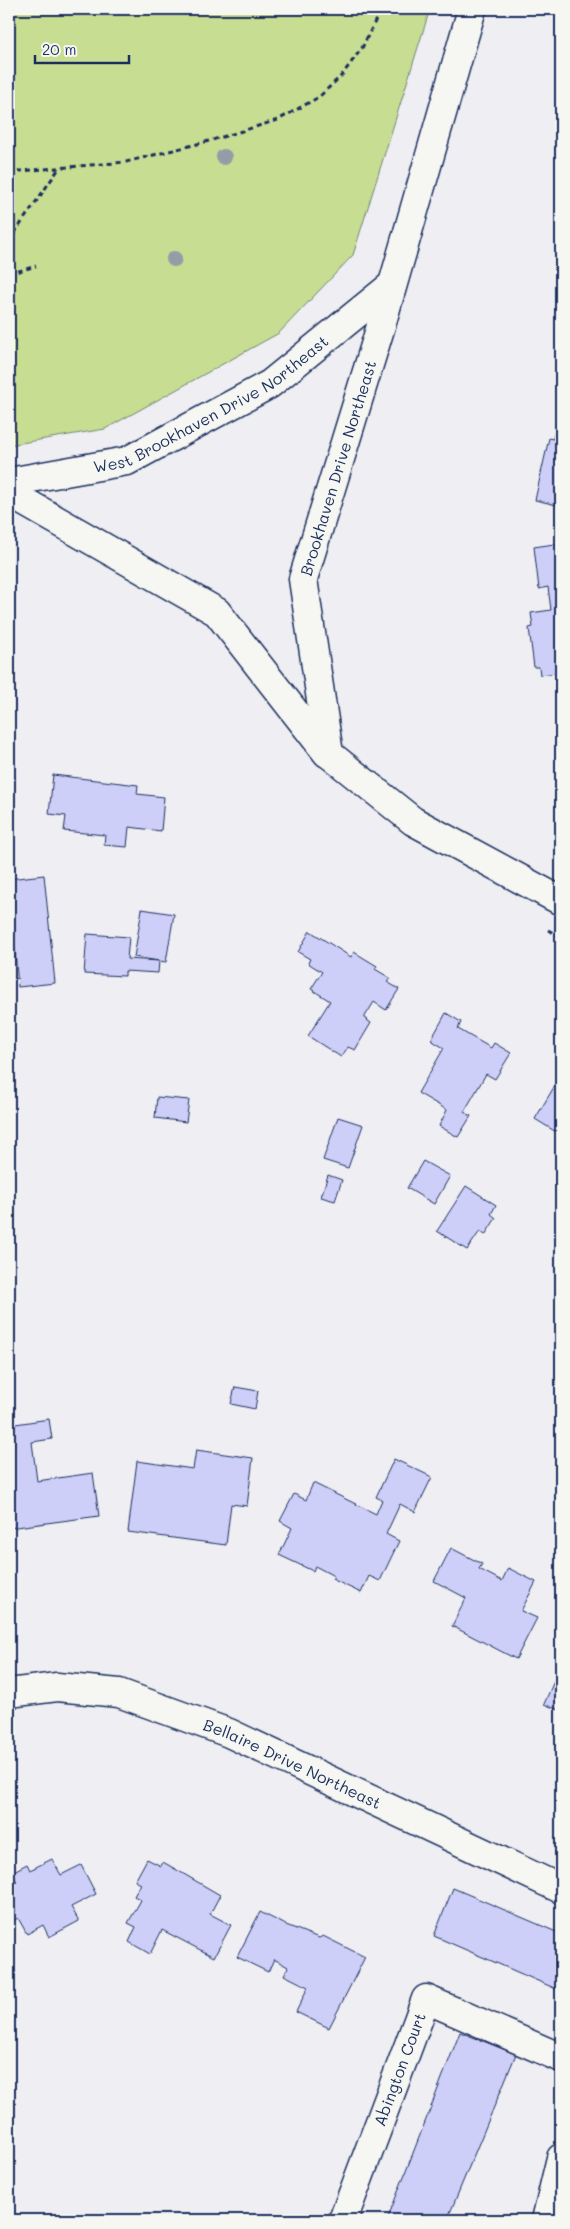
<svg xmlns="http://www.w3.org/2000/svg" width="570" height="2229" font-family="Mali,sans-serif">
	<rect width="100%" height="100%" fill="#eeeef3"/>
	<filter id="ink" filterUnits="userSpaceOnUse"><feTurbulence type="fractalNoise" baseFrequency=".02" numOctaves="2"/><feDisplacementMap in="SourceGraphic" scale="10" xChannelSelector="R" yChannelSelector="G"/><feConvolveMatrix kernelMatrix="1 2 1 2 8 2 1 2 1" color-interpolation-filters="sRGB"/></filter>
	<g filter="url(#ink)">
		<path fill="#c7dd92" stroke="#718678" d="M9,9H430L353,255L279,333L105,429L9,445Z"/>
		<path fill="#cecff8" stroke="#1b2f5e" d="M559,413H561V506L535,500L549,438L553,439Z
			M561,543V685H559L557,673L540,675L539,667H534L529,628L533,627L531,613L551,610L548,587L539,589L534,547Z
			M53,775L138,785L137,794L164,797L161,831L129,827L127,847L104,845L105,835L64,831L66,816L49,814Z
			M44,875L55,983L18,987L9,879Z
			M142,909L174,914L166,962L134,957Z
			M310,931L351,957L354,952L377,966L375,969L390,978L387,982L399,989L386,1010L374,1002L364,1018L371,1023L355,1050L348,1047L341,1057L308,1036L330,1001L311,989L322,972L308,963L310,959L298,952Z
			M87,934L129,937L127,959L159,961L158,973L125,971V976L84,974Z
			M446,1013L461,1022L458,1029L491,1048L494,1043L511,1053L495,1079L486,1074L464,1112L471,1116L458,1137L439,1126L447,1110L418,1093L444,1048L431,1040Z
			M557,1082L561,1084V1135L535,1119Z
			M157,1097L189,1100L186,1122L155,1118Z
			M338,1117L363,1125L348,1168L323,1160Z
			M423,1161L450,1176L434,1204L407,1188Z
			M328,1175L342,1180L335,1201L321,1197Z
			M466,1186L496,1205L491,1214L496,1218L485,1235L480,1231L467,1250L437,1231Z
			M235,1387L258,1391L255,1409L231,1404Z
			M49,1419L52,1439L32,1442L37,1481L93,1473L99,1516L9,1528V1425Z
			M196,1450L253,1458L247,1506L231,1504L226,1545L128,1532L137,1461L193,1469Z
			M394,1459L432,1477L415,1512L400,1504L386,1534L399,1541L380,1581L369,1576L361,1593L332,1579L334,1576L315,1566L313,1571L279,1555L292,1528L280,1521L294,1494L306,1500L313,1483L376,1514L382,1500L376,1497Z
			M451,1548L482,1564L479,1569L502,1581L508,1568L536,1582L521,1611L537,1618L516,1659L452,1626L466,1598L434,1581Z
			M558,1672L561,1674V1711L544,1704Z
			M52,1859L61,1875L81,1865L96,1894L71,1907L79,1921L49,1937L43,1925L27,1934L18,1918L9,1923V1886L17,1882L12,1872L27,1864L30,1870Z
			M147,1859L161,1866L163,1862L220,1895L210,1914L231,1925L214,1957L162,1930L150,1954L129,1942L136,1927L128,1923L141,1900L134,1896L141,1884L135,1881Z
			M453,1888L561,1934V1991L434,1936Z
			M260,1912L286,1925L319,1938L323,1936L365,1957L329,2028L296,2012L308,1987L284,1975L288,1967L274,1959L268,1972L237,1957Z
			M460,2032L516,2054L447,2220H387Z"/>
		<g fill="none" stroke-linecap="round" stroke-linejoin="round">
			<defs>
				<g id="minor">
					<path d="M472,9L380,329L303,579L329,754L413,821L561,901"/>
					<path id="s1" d="M9,482L127,461L270,384L392,285"/>
					<path d="M9,493L217,612L327,753"/>
					<path id="s2" d="M9,1693L57,1687L119,1693L229,1733L561,1889"/>
					<path id="s3" d="M343,2220L426,1999L561,2058"/>
					<path d="M546,2220L561,2158"/>
				</g>
			</defs>
			<use href="#minor" stroke="#1b2f5e" stroke-width="31"/>
			<path stroke="#1b2f5e" stroke-width="3" stroke-dasharray="5 4" stroke-linecap="butt" d="M9,172L126,162L209,141L278,120L319,97L342,75L362,48L381,9
				M9,241L60,167
				M9,274L36,266
				M548,930L561,937"/>
			<use href="#minor" stroke="#f6f6f2" stroke-width="28"/>
		</g>
		<g fill="#929da8">
			<circle cx="224" cy="157" r="8"/>
			<circle cx="174" cy="259" r="8"/>
		</g>
	</g>
	<g text-anchor="middle" stroke-width="4" stroke-linejoin="round" paint-order="stroke">
		<g font-size="16" fill="#1b2f5e" stroke="#f6f6f2">
			<text dy="6" stroke="none"><textPath href="#s1" startOffset="220">West Brookhaven Drive Northeast</textPath></text>
			<text transform="translate(338 468) rotate(-73)" y="6">Brookhaven Drive Northeast</text>
			<text dy="6" stroke="none"><textPath href="#s2" startOffset="298">Bellaire Drive Northeast</textPath></text>
			<text dy="6" stroke="none"><textPath href="#s3" startOffset="161">Abington Court</textPath></text>
		</g>
	</g>
	<rect width="570" height="2229" fill="none" stroke="#f6f6f2" stroke-width="30"/>
	<rect x="15" y="15" width="540" height="2199" fill="none" stroke="#1b2f5e" stroke-width="2" filter="url(#ink)"/>
	<path d="M35 55v8h94v-8" fill="none" stroke="#1b2f5e" stroke-width="2.5"/>
	<text x="42" y="55" font-size="15" fill="#1b2f5e" stroke="#f6f6f2" stroke-width="4" paint-order="stroke">20 m</text>
</svg>
